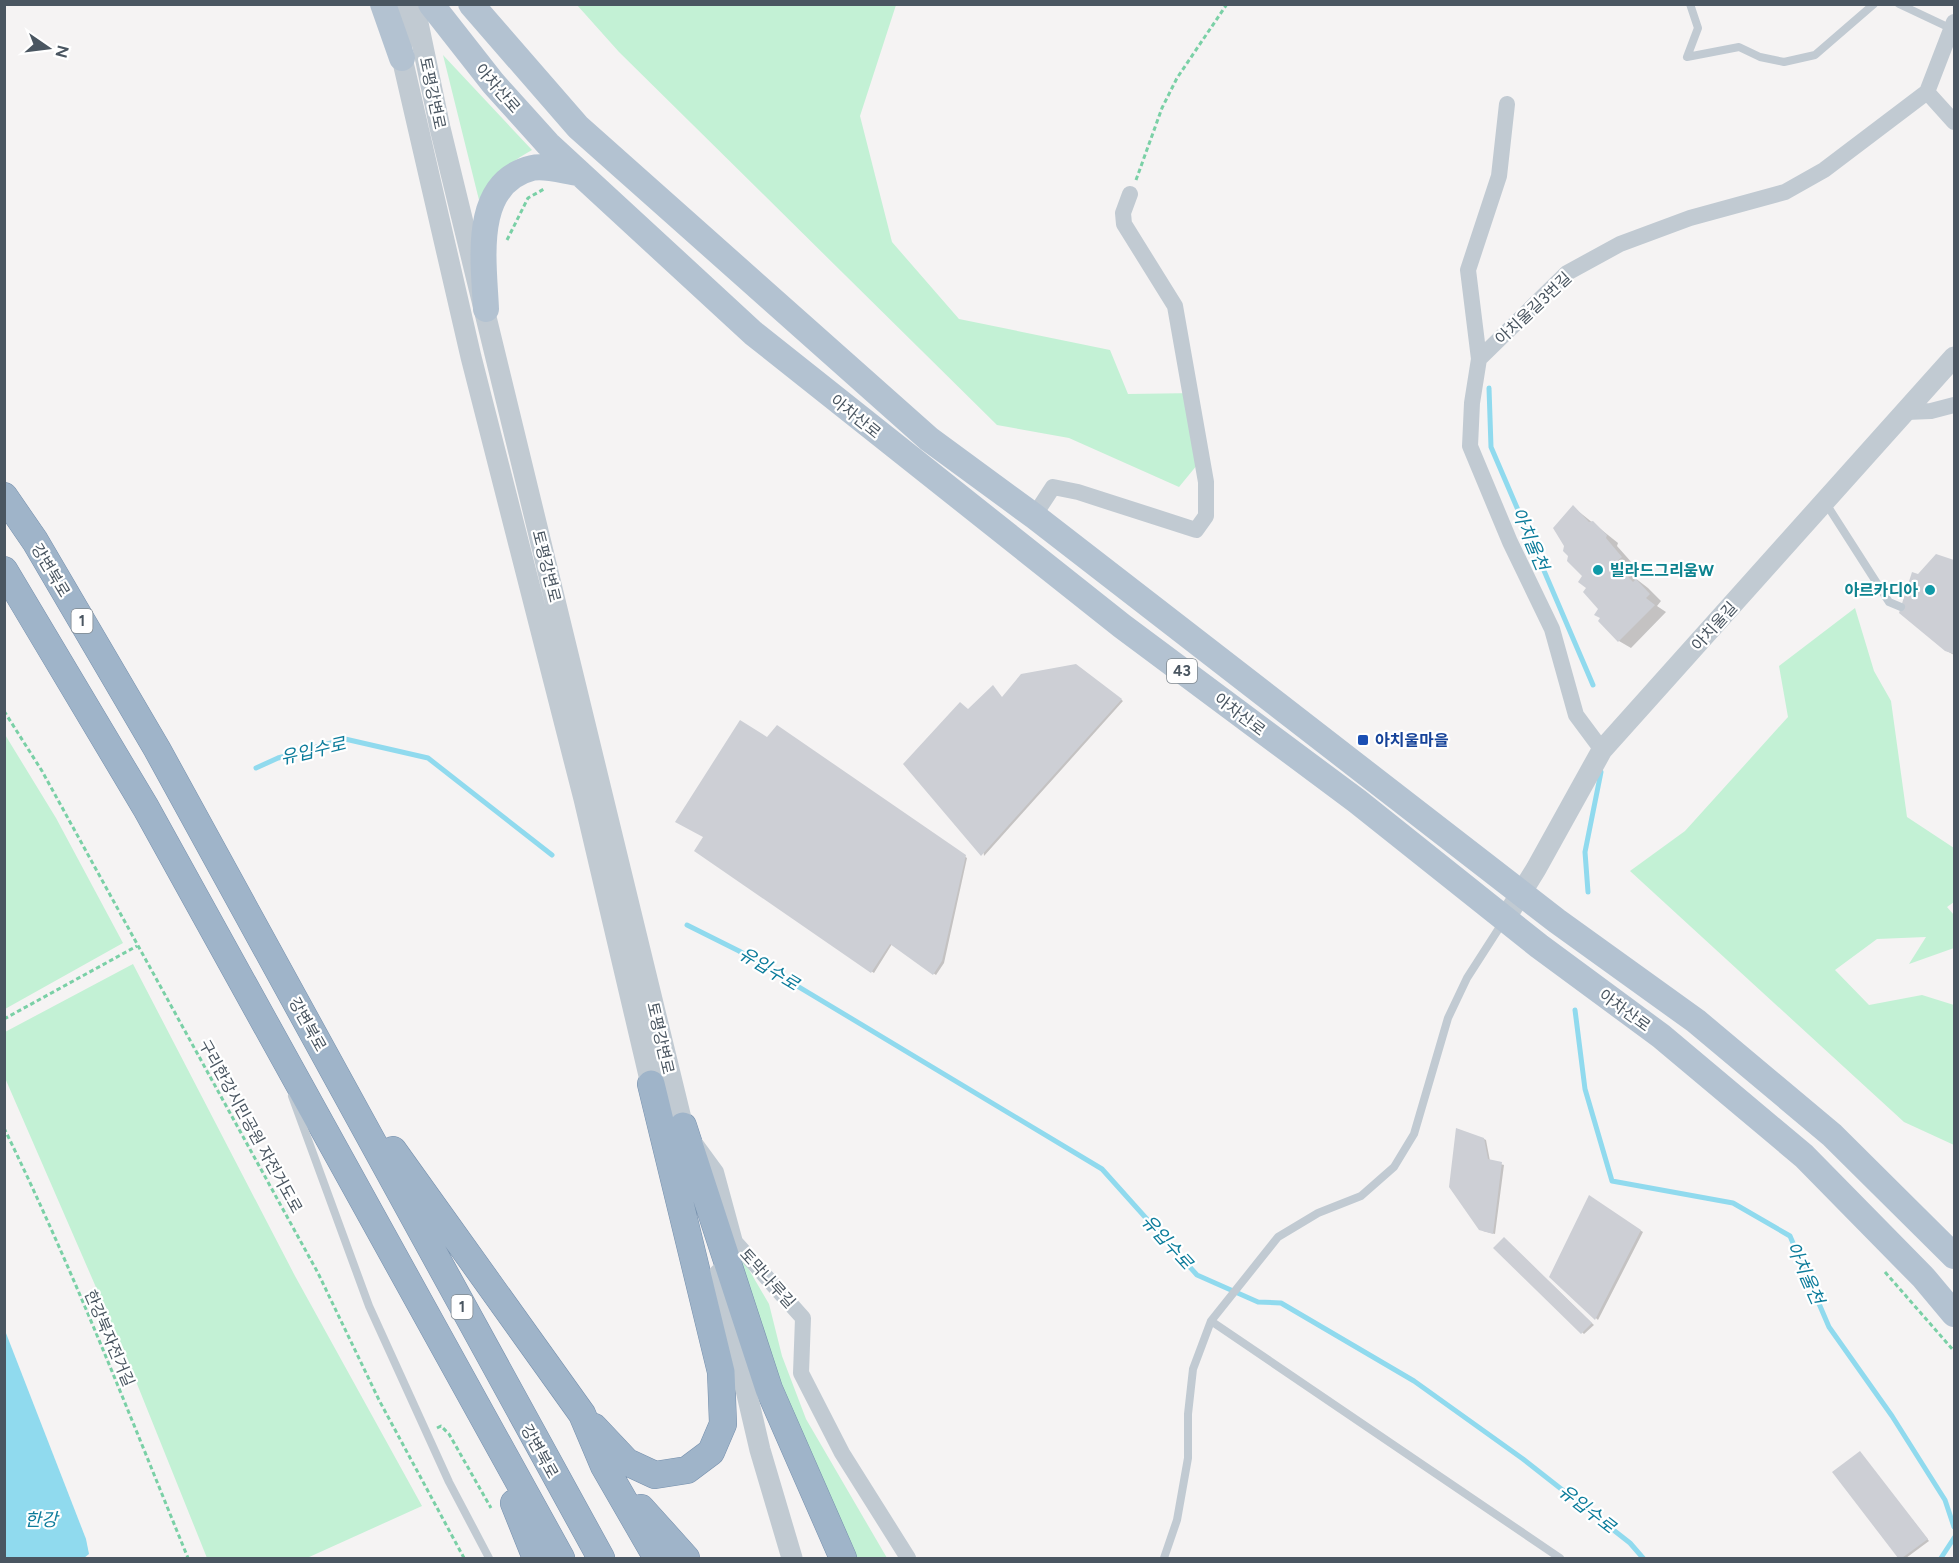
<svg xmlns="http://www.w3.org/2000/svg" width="1959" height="1563" font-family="Figtree,'Noto Sans KR',sans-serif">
	<rect width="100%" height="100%" fill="#f5f3f3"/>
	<path fill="#c3f1d5" d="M577,5H896L860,116L892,242L959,319L1110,350L1128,394L1197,393L1202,459L1179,487L1069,438L997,425L619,52Z
		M443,55L532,150C509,163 491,177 479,200Z
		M1855,608L1874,671L1891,701L1907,817L1954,848V902L1947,907L1954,915V948L1909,964L1926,937L1877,939L1835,970L1869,1005L1922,995L1954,1005V1145L1904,1122L1630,871L1685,831L1788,717L1779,666Z
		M4,733L56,818L123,943L5,1009Z
		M133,964L295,1276L422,1506L307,1558H207L125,1354L5,1078V1032Z
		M729,1244L748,1268L769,1304L782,1356L806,1419L887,1558H849L830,1520Z"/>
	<path fill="#90daee" d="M4,1328L86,1539L89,1554L84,1558H5Z"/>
	<path fill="#0003" d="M1573,507L1618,543L1617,546L1633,564L1626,571L1648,588L1661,601L1657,606L1666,612L1631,648L1619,641L1602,617L1600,609L1588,588Z
		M1936,556L1954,562V655L1945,650L1919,576Z
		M1079,667L1123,701L984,856L969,710L993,687L1003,699Z
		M779,728L967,858L944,963L936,975L892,944L874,973L696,851L768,739Z
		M1484,1139L1486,1140L1490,1161L1504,1165L1495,1234L1483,1231Z
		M1589,1197L1643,1232L1598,1320L1551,1277Z
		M1506,1240L1594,1325L1584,1334L1495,1248Z
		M1860,1453L1929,1541L1906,1558H1900L1834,1472Z"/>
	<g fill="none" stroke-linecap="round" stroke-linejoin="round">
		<path stroke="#90daee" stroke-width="5" d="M1489,388L1491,447L1593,685
			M256,768L278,758L345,739L428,758L552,855
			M1588,892L1585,852L1601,772
			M687,925L739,951L1102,1169L1197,1275L1258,1302L1281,1303L1414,1381L1523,1459L1630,1543L1643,1558
			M1575,1010L1585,1089L1612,1181L1733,1203L1790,1236L1829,1327L1892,1416L1945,1500L1954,1527
			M1941,1558L1954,1538"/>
	</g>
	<path fill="#cdcfd5" d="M1573,505L1589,522L1593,521L1607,535L1606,538L1622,557L1615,563L1633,582L1636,579L1650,594L1646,598L1655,605L1618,642L1598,621L1600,618L1594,615L1598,609L1583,592L1586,588L1578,582L1582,576L1567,561L1568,556L1563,551L1564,546L1553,528Z
		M1936,554L1954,560V654L1945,651L1899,613L1912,572L1918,574Z
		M1076,664L1122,699L981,856L903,764L960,702L968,709L993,685L1002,697L1021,674Z
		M740,720L767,737L777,725L966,855L942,961L933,975L890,944L871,973L694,851L703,837L675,822Z
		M1456,1128L1484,1138L1488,1159L1502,1162L1493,1234L1479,1230L1449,1187Z
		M1589,1195L1641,1230L1595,1320L1549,1277Z
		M1504,1237L1592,1323L1581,1334L1493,1248Z
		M1860,1451L1928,1539L1902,1558H1898L1832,1472Z"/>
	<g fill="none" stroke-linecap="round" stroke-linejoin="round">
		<defs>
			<path id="trunk" d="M4,496L35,541L157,749L601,1558
				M4,570L146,808L561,1558
				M683,1126L769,1389L843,1558
				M393,1150L582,1414L604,1466L657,1558
				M594,1427L627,1462L655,1475L687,1470L711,1452L723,1424L721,1372L651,1084
				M514,1503L536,1558
				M641,1508L686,1558"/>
		</defs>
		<use href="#trunk" stroke="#7690ad" stroke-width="28"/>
		<path stroke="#7ad0a6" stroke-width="3" stroke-dasharray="4.5 3" stroke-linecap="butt" d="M1136,180L1162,108L1177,78L1227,4
			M507,240L528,198L544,189
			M4,711L42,771L318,1273L379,1400L464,1558
			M4,1019L137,946
			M4,1128C73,1269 129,1414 188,1558
			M1885,1272L1954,1351
			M437,1428L441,1426L449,1434L491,1508"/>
		<path stroke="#c1cad2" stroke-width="8" d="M1690,4L1698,28L1687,57L1739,47L1760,57L1784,62L1815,55L1874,4
			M1899,4L1952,29
			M1825,502L1889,602L1901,607
			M292,1096L369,1306L449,1482L489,1558
			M1211,1321L1560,1558
			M1164,1558L1177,1520L1188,1458V1414L1193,1369L1211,1321L1278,1237L1318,1213L1361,1196L1394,1167L1414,1134L1448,1018L1467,978L1503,922"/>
		<path stroke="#c1cad2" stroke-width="16" d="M1927,92L1954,122
			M1479,359L1468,270L1499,176L1507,104
			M1906,412L1931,411L1954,405
			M1034,516L1053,487L1078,492L1196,530L1206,516V482L1175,306L1124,224L1123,213L1130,194
			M1602,750L1576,715L1552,629L1510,542L1470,446L1472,403L1479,359L1567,273L1620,244L1690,218L1785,192L1824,170L1927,92L1954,22
			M697,1146L716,1172L735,1242L803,1318L801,1373L842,1453L908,1558"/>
		<path stroke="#c1cad2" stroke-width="21" d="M400,4L402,58L471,357L584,799L651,1084L660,1096
			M414,4L440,128L686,1139
			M1505,919L1536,869L1602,750L1954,357
			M719,1274L760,1450L792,1558"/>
		<path stroke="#b3c2d1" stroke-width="26" d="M383,4L402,58
			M431,4L493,83L548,144L753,333L1122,626L1357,801L1539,946L1661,1036L1804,1156L1923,1277L1954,1314
			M471,4L578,127L929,439L1034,516L1557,921L1696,1021L1832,1135L1954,1256
			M486,309C484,262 471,183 532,168C544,165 564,171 578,173"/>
		<use href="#trunk" stroke="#9fb4c9" stroke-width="27"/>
	</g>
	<g fill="#0f9aa8" stroke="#fff" stroke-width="2">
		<circle cx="1598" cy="570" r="6"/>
		<circle cx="1930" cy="590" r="6"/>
	</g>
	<rect fill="#1a4fb4" stroke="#fff" stroke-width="2" x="1357" y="734" width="12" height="12" rx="3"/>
	<g text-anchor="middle" stroke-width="4.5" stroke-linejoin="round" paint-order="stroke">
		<g fill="#fff" stroke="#808990" stroke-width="1.5">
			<rect x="71.5" y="609" width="21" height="24" rx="4.5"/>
			<rect x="1167" y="659" width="30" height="24" rx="4.5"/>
			<rect x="451.5" y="1295" width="21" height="24" rx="4.5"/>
		</g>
		<g font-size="15" font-weight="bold" fill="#4a5661">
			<text x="82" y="626">1</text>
			<text x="1182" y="676">43</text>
			<text x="462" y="1312">1</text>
		</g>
		<g font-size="16" fill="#4a5661" stroke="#fff">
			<text transform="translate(498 88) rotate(49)" y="6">아차산로</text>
			<text transform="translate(433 93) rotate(78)" y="6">토평강변로</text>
			<text transform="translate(1533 308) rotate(-43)" y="6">아치울길3번길</text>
			<text transform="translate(856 416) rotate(39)" y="6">아차산로</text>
			<text transform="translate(547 566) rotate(76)" y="6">토평강변로</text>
			<text transform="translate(51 570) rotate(59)" y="6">강변북로</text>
			<text transform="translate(1714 626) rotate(-48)" y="6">아치울길</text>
			<text transform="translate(1240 714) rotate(37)" y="6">아차산로</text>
			<text transform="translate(1625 1010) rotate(36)" y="6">아차산로</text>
			<text transform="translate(308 1024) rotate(61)" y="6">강변북로</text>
			<text transform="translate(661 1038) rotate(77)" y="6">토평강변로</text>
			<text transform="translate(251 1126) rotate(61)" y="6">구리한강시민공원 자전거도로</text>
			<text transform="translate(768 1278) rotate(48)" y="6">토막나루길</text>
			<text transform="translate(110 1338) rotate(67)" y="6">한강북자전거길</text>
			<text transform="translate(540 1451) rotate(61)" y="6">강변북로</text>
		</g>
		<g font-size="16" font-weight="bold" fill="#0d838f" stroke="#fff" text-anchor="start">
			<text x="1610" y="576">빌라드그리움W</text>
			<text x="1918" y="596" text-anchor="end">아르카디아</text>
		</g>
		<g font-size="16" font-weight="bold" fill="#164399" stroke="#fff" text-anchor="start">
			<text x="1375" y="746">아치울마을</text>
		</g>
		<g font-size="18" font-style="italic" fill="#0c7c9b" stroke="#fff">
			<text transform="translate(1530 539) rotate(67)" y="6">아치울천</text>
			<text transform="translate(313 751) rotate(-13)" y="6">유입수로</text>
			<text transform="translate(769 969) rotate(31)" y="6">유입수로</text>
			<text transform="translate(1167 1242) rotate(48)" y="6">유입수로</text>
			<text transform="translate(1805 1273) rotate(66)" y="6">아치울천</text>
			<text transform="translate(1587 1509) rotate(38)" y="6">유입수로</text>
			<text x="41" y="1526">한강</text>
		</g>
	</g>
	<rect width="1959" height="1563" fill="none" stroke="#4a5661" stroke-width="12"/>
	<g transform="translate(48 48) rotate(104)" stroke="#ffffff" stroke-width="4.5" paint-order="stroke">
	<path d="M0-4.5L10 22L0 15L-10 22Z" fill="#4a5661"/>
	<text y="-9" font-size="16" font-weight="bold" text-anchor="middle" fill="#4a5661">N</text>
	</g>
</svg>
